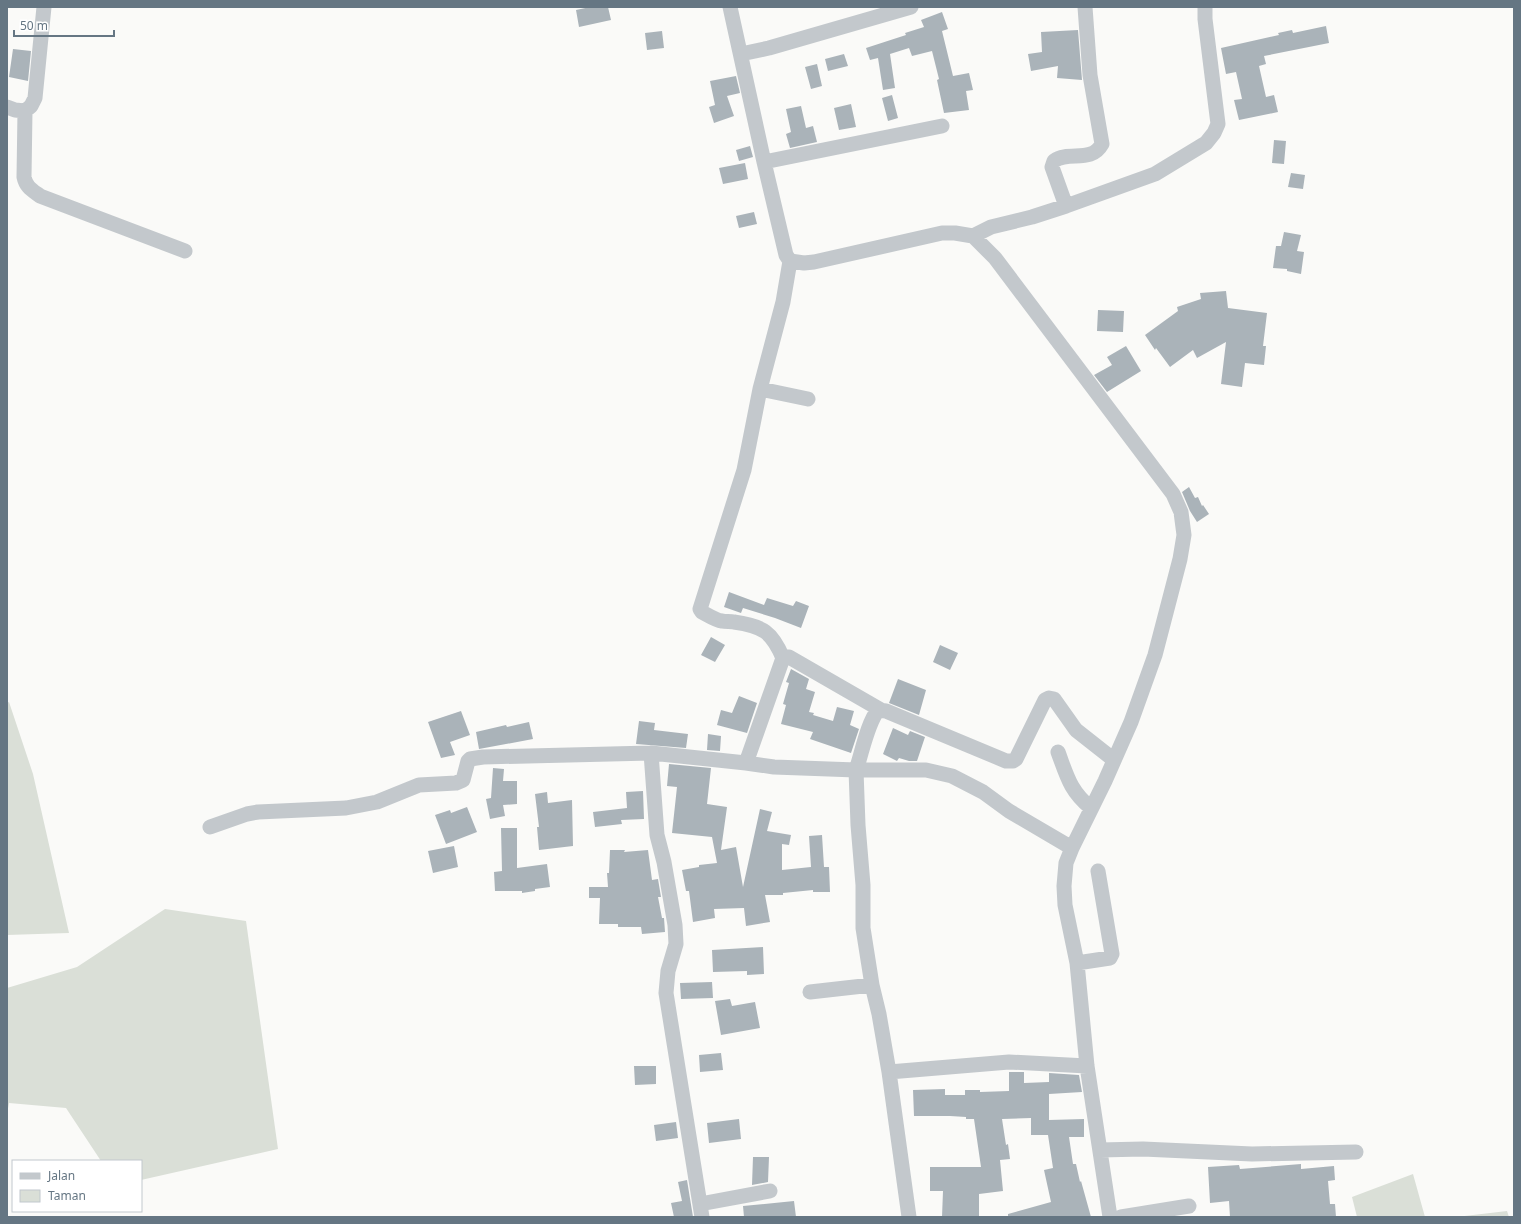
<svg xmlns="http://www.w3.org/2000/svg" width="1521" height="1224" font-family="'Noto Sans',sans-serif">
	<rect width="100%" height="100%" fill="#fafaf8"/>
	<path fill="#dadfd7" d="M9,702L33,774L69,933L7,935V703Z
		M165,909L246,921L278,1149L141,1180V1161H101L66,1108L9,1103L7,1114V988L77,967Z
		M1413,1174L1425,1217H1357L1352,1197Z
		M1507,1211L1509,1217H1456Z"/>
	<path fill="#aab3b9" d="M590,7H608L611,20L579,27L576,10Z
		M942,12L948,29L942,31L953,76L969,73L973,90L966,91L969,110L944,113L937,80L939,79L932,51L912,56L909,48L890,54L895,88L883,90L878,58L870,60L866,48L906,35L905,33L924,27L921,20Z
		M1326,26L1329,43L1264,56L1266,64L1259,66L1266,97L1274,95L1278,112L1239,120L1234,100L1242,99L1236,72L1226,74L1221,48L1279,35L1278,33L1292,30L1293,33Z
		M1078,30L1082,80L1057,78L1058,66L1031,71L1028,54L1042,52L1041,32Z
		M662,31L664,48L647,50L645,33Z
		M13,49L31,51L28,81L9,77Z
		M844,54L848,66L828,71L825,59Z
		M817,64L822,86L811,89L805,67Z
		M736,76L740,93L727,96L734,116L714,123L709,107L715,105L710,81Z
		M892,95L898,118L888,121L882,98Z
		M851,104L856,127L839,130L834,108Z
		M801,106L806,128L813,126L817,142L790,148L786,134L791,132L786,109Z
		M1274,140L1286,141L1284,164L1272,163Z
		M750,146L753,157L739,161L736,150Z
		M745,163L748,179L723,184L719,168Z
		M1291,173L1305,175L1303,189L1288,187Z
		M754,212L757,224L739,228L736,216Z
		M1284,232L1301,235L1297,251L1304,252L1301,274L1287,271V269L1273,268L1276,246H1281Z
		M1226,291L1228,308L1267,313L1263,346H1266L1264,365L1245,363L1242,387L1221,384L1226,342L1197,358L1193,350L1170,367L1156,348L1155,350L1145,335L1178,311L1177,307L1201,299L1200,293Z
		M1098,310L1124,311L1123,332L1097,331Z
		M1126,346L1141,371L1107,392L1094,375L1112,365L1107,357Z
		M1189,487L1195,498L1198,497L1202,506L1203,505L1209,514L1197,522L1190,511L1182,492Z
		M729,592L764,605L767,598L793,606L796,601L809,606L801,628L775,618L743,608L741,613L724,607Z
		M711,637L725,645L715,662L701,655Z
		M940,645L958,653L950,670L933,662Z
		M791,669L809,679L806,689L815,692L809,712L814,713L813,715L833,721L837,707L854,711L850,725L859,729L851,753L810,739L813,732L781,724L786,705L783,704L789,683L786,682Z
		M898,679L926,690L919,715L889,703Z
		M739,696L757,703L747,733L717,725L721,710L732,713Z
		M461,711L470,735L450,742L455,755L441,758L428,722Z
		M639,721L655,723L654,730L688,734L686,748L636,744Z
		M529,722L533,739L479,749L476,732L506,725L507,727Z
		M893,728L908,735L910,731L925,737L917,761H909L899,758L897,761L883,754Z
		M708,734L721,736L720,751L707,750Z
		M669,764L711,768L707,804L727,807L721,850L736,847L743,887L760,809L772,812L767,831L791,835L789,845L782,844V870L811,867L809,836L822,835L824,867H829L830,892H813V890L783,893V895H765L770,922L746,926L744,908L714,909L715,918L693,922L689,891H686L682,870L699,867V865L717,863L712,837L672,833L677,787L667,786Z
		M493,768L504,769L503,781H517V804L503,805L505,816L490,819L486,799L491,798Z
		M643,791L644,819L621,820L622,824L595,827L593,812L627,808L626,792Z
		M547,792L548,803L572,800L573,846L539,850L537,827H539L535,794Z
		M467,807L477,832L446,844L435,815L450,810L451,813Z
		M501,828H517V868L547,864L550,887L535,889V891L522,893V891H495L494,872L502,871Z
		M454,846L458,867L433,873L428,851Z
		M610,850H625L624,852L648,850L652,880L658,879L661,897H658L662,918H664L665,932L642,934L641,927H618V924H599L600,898H589V887H608L607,873H609Z
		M763,947L764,974L747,975V971L713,972L712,950Z
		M712,982L713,998L681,999L680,983Z
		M730,999L732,1006L755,1002L760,1028L721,1035L715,1001Z
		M721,1053L723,1070L700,1072L699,1055Z
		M634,1066H656V1084L635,1085Z
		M1009,1072H1024V1083L1049,1082V1073L1079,1075L1082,1092L1049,1094V1120L1084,1119V1137H1069L1073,1164H1076L1080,1182L1081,1181L1091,1217H1008V1214L1051,1202L1044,1170L1053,1168L1048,1135H1031V1118L1002,1119L1006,1145L1008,1144L1010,1159L1000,1160L1003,1191L979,1194V1217H942L943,1191H930V1167H981L974,1119H966V1117L950,1116H914L913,1090L945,1089V1095H965V1090H980V1092L1009,1091Z
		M739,1119L741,1139L709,1143L707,1123Z
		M676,1122L678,1138L656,1141L654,1125Z
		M753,1157H769L768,1182L752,1185Z
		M1301,1164V1169L1334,1166L1335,1180L1328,1181L1330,1204H1335L1336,1217H1230L1229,1201L1210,1203L1208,1167L1239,1165L1240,1169Z
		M687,1180L693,1217H674L671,1203L682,1201L678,1182Z
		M794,1201L796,1217H744L743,1206Z"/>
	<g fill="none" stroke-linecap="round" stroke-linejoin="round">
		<path stroke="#c3c8cc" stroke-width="15" d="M730,7L764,162L786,255L790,261L804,263L814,262L942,233H955L973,236L995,258L1173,494L1181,512L1184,535L1180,559L1155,655L1131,722L1105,781L1072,848L1066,863L1064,886L1065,905L1077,963L1087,1066L1110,1217
			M741,54L769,48L911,7
			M7,107L15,110L25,111L31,106L35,98L44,7
			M25,111L24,177C26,187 32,190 40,196L185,251
			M764,162L942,126
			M1066,206L1052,167L1054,161C1069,150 1091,164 1102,144L1090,75L1085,7
			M973,236L991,227L1032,217L1066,206L1155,174L1206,143L1214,133L1218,124L1205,19V7
			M790,261L783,302L760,389L744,470L700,609L702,612C708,615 715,620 722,621C726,622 730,621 734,622C763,626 772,632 783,658L746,763L774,767L856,770L858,825L863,885V928L872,985L879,1014L889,1072L909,1217
			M760,389L808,399
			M783,658L789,657L881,710
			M1058,752C1067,776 1070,791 1091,808
			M651,753L657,835L664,862L675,925L676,944L668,971L666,993L702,1217
			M210,827L247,814L258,812L346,808L377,802L419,785L456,783L463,780L468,761L470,759L483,757L651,753L746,763
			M1072,848L1009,811L983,792L952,776L926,770H856C862,753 867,724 878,710L886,711L1006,761H1013L1016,759L1045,700L1049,698L1054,699L1076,730L1114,760
			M1077,963L1110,958L1112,954L1098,871
			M810,992L872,985
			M889,1072L1009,1062L1087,1066
			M1100,1150L1143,1149L1252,1154L1356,1152
			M700,1204L770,1191
			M1121,1217L1189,1206"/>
	</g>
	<rect width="1521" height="1224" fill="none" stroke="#657683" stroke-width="16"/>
	<rect x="12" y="1160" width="130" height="52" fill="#ffffff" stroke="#c1c8cd"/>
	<rect x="20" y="1173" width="20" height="6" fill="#c3c8cc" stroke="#c1c8cd"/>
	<text x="48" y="1180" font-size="12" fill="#657683">Jalan</text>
	<rect x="20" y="1190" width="20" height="12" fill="#dadfd7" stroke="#c1c8cd"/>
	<text x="48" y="1200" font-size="12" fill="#657683">Taman</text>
	<path d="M14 30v6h100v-6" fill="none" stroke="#657683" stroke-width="2"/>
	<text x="20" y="30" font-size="12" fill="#657683" stroke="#ffffff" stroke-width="3" paint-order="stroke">50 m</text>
</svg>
